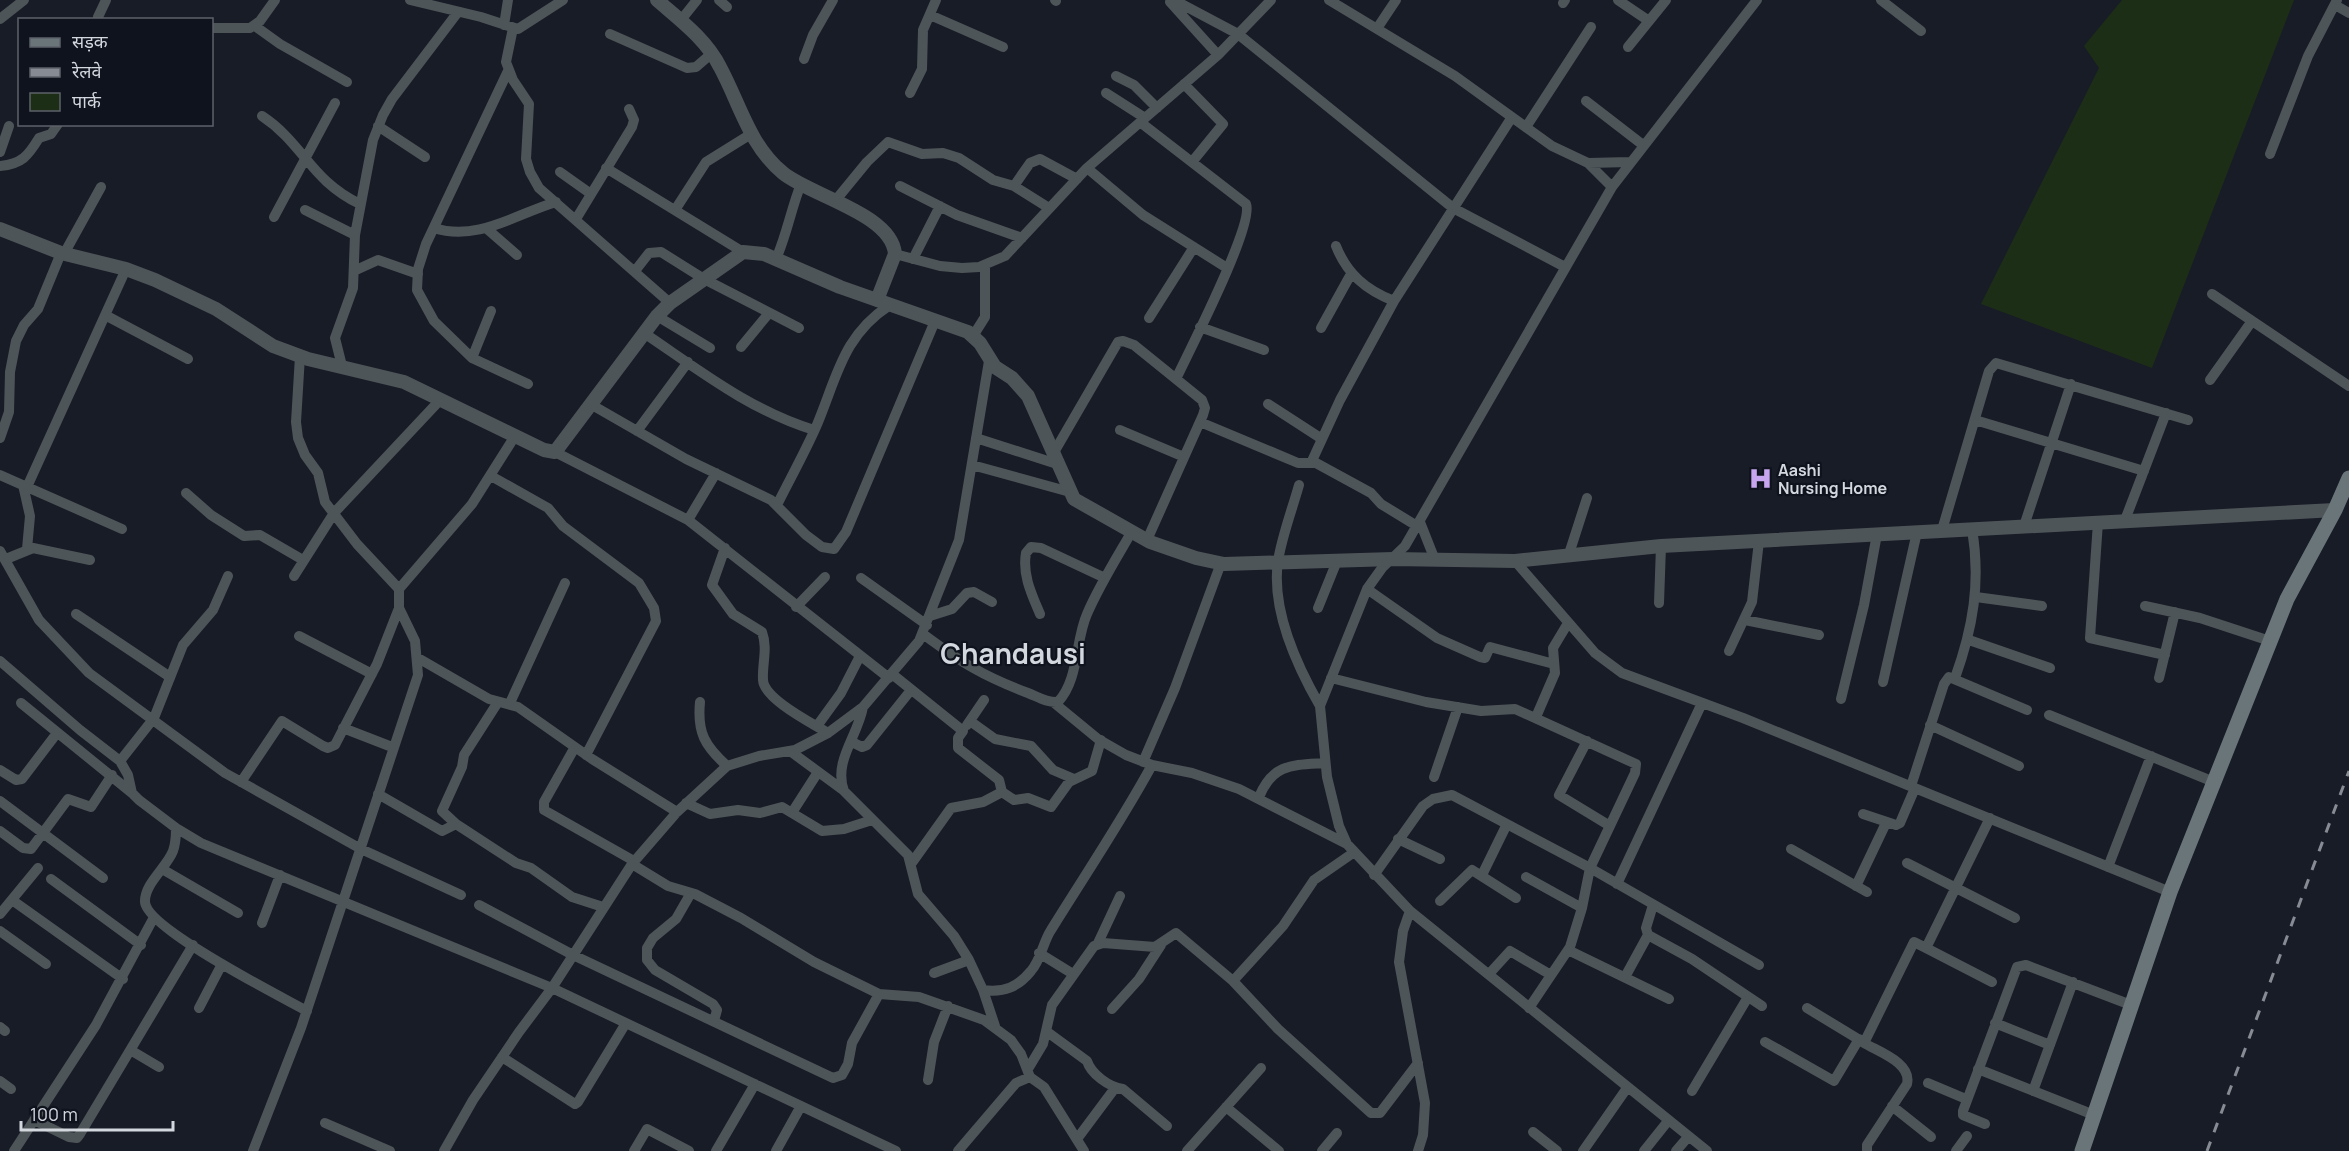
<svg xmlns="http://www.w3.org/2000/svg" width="2349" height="1151" font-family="Manrope,'Noto Sans Devanagari',sans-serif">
	<rect width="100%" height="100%" fill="#181c27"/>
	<path fill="#1d2e17" d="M2122,0H2294L2152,368L1981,304L2099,68L2084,46Z"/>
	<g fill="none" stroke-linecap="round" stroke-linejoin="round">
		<path stroke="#4e5558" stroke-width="10" d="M410,0L481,17L518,29L563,0
			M719,0L727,7
			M1055,0L1056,1
			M1174,0L1238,34L1453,208L1565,267
			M1329,0L1455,76L1552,146L1588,163L1612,187
			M1618,0L1649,21
			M1881,0L1921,31
			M1170,2L1218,55
			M1563,3L1565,0
			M2335,5L2349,13
			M930,15L1003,47
			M98,17L106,0
			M0,19L24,0
			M681,20L697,0
			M504,25L508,0
			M255,26L280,44L347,82
			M1378,27L1396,0
			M212,28H250L260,21L275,0
			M513,28L506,62L513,80L529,104L526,159L530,172L539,188L670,303
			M610,34L687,68L696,67L711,54
			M1628,47L1666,0
			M804,59L813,35L833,0
			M508,71L426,244L418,269L417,290L434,321L472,358L528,384
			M1116,76L1134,85L1157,108
			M1184,84L1223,124L1192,162
			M910,93L922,69L923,30L936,0
			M1106,93L1145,118
			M1586,101L1643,145
			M262,116C303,143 311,181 360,204
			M1140,122L1246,204C1255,224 1188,353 1176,379
			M378,126L425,157
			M1526,127L1591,27
			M0,152L9,126
			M2270,154L2308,56L2337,0
			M1588,163L1630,162
			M0,166C22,164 28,156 39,138L51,134L58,124
			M606,168L743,252
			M1087,168L1143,215L1227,268
			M560,172L591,194
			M900,186L957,215L1022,238
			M1014,186L1030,163L1040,159L1077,179
			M835,201L867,162L888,142L922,154L943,153L959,158L993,180L1014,186L1049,208
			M305,210L355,235
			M675,210L706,162L751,134
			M274,217L335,103
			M576,219L632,127L634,120L629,109
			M434,228C477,242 516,214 556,202
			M486,228L517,255
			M1336,246C1347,274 1366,290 1394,301
			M64,254L101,187
			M895,254L940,266L962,268L979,267L1005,256L1087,168L1218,55L1271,0
			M776,259C787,234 791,209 801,184
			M913,259L940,206
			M356,270L378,260L418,274
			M635,271L649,253L661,252L704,279L799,328
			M2212,294L2349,386
			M105,315L188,359
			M657,316L710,348
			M1149,318L1194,247
			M1200,327L1264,350
			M1321,328L1351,274
			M644,333C699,370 751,411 814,430
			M973,336L985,317V265
			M741,347L769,313
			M300,356L296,422L298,438L305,455L318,473L325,502L357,544L399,589
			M472,358L491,311
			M342,366L335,338L353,288L355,235L373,140L383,115L392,99L458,12
			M2210,380L2252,321
			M1268,404L1322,439
			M592,405L686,459L771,500L806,535L822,547L834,549L846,532L935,321
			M1975,420L2144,471
			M1200,422L1298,463H1316L1371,493L1381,504L1417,526
			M1120,430L1184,457
			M637,431L688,362
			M0,438L9,412L10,372L16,341L24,325L38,309L61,253
			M976,438L1057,464
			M555,452L688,520L889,678
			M1053,454L1118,342L1123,341L1134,345L1202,400L1205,408L1203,415L1147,540
			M1311,463L1340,400L1394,301L1512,117
			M972,465L1070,492
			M0,475L122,529
			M491,476L548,508L563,526L639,583L654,608L656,621L586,755
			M23,485L30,516L27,549
			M1299,485C1292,510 1282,536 1278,561C1271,609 1297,666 1320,706
			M27,487L126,269
			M186,493L211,515L244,536L260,535L303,560
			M777,505C790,479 804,454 816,427C837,378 842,336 890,305
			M688,520L716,473
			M2125,520L2166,413
			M1420,522L1435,560
			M2098,522L2090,638L2165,655
			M2024,526L2071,384
			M1942,530L1989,371L1996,363L2188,420
			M725,548L712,585L733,614L762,632C768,648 762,664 763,680C764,699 812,723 828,733
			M0,551L39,620L89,673L225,773L361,849L461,895
			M1568,557L1587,498
			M6,559L33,548L90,560
			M1515,561L1595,653L1622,673L1743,718L2170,892
			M294,576L334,513L441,399
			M861,578L927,625
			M1367,589L1437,638L1480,657L1485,658L1490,647L1554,664
			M1976,597L2042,606
			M1659,603L1661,546
			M2145,606L2200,618L2270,641
			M796,607L825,577
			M1318,608L1337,561
			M76,614L170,677
			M1040,614C1032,595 1022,575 1026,553L1031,547L1041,548L1105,578
			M930,616L952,609L967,593L974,592L992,602
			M1745,620L1819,635
			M923,634C962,663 983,676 1028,693C1038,697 1047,703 1058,702C1079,680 1075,641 1087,614C1099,586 1116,559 1131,533
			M299,636L372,674
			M1969,640L2050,668
			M1729,651L1752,602L1759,541
			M418,658L489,699L518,707L592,759L677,812
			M0,661L80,730L120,761L128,775L132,793L139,800L176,828L201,843L552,988L896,1151
			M892,674L963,731L958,738V748L999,780L1002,792
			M1331,678L1426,702L1481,711L1515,709L1636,764L1635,773L1590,868L1582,908L1570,947L1529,1008
			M1955,678C1973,628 1981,582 1972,529
			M2159,678L2175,612
			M1883,682L1917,532
			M1841,699L1864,605L1877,534
			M700,702C697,733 705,746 727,766
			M1053,702L1098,739L1126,755L1152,765L1192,773L1239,789L1347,844
			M21,703L132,793
			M510,703L565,583
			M863,707C858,736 833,761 844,791L908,855L918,894L954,936L969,960L983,990L995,1026
			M2049,715L2214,782
			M1536,717L1555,673L1553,648L1568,623
			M970,721L995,739L1031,746L1053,770L1074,779
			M967,725L984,700
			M1930,725L2019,766
			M817,726L841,693L860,656
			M343,728L392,747
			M1587,741L1559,795L1610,826
			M852,742L862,747L867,745L911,690
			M575,747L544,802V810L634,861
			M790,751L843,790
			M120,761L154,718L183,645L213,610L228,576
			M1143,762L1175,688L1221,563
			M0,770L16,780L22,779L57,733
			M1434,777L1458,707
			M241,782L282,721L323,746L328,748L335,745L377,664L399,608
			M1911,786L1944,684L1949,677L2027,710
			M378,794L442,831L456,824L516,863L531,868L572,897L603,907
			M1259,797C1273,763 1293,765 1325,763
			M0,801L103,878
			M686,803L710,814L738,810L760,813L782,807L822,831L844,829L872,820
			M793,811L818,772
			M1863,814L1896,825L1900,823L1915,788
			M456,824L442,811L462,767L464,755L498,702
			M176,828C176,835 176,843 173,851C167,867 144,884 145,902C147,929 280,996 307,1011
			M0,831L23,848L31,849L68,799L91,807L112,775
			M1398,839L1440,859
			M1791,849L1867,892
			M1907,863L2015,918
			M632,864L668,886L695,894L741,918L814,962L879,994L919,997L984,1020L1011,1040L1021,1054L1030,1077
			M911,864L951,808L983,802L1002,792L1014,800L1028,798L1051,807L1069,782L1092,771L1101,740
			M2108,867L2151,756
			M162,869L238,913
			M1374,875L1423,806L1433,799L1452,795L1590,868L1759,965
			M1482,875L1507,824
			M1526,877L1582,908
			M51,879L141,945
			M1617,884L1702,703
			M1856,886L1886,823
			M691,893L676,919L653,938L647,948V960L655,970L713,1004L717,1010L714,1021
			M12,900L123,979
			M1440,901L1472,870L1516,898
			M479,905L573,955L833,1078L842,1075L848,1064L852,1043L879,994
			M1653,905L1646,928L1648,935L1692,959L1762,1006
			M1410,911L1403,931L1399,962L1425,1103L1423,1135L1418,1151
			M0,914L38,868
			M262,923L280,875
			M0,931L46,964
			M1098,943L1120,896
			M1926,948L1992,982
			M1568,950L1669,999
			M1039,953L1073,974
			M934,973L969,960
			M1489,974L1510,951L1551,975
			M1625,977L1648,935
			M1233,981L1283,926L1314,880L1353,853
			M983,990C1004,993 1018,987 1031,971C1041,960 1043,942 1051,930C1085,875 1121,822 1152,765
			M199,1008L222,964
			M1807,1008L1863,1042
			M1112,1009L1139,979L1161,945
			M1995,1023L2050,1045
			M0,1027L5,1031
			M1046,1031L1087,1061C1091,1074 1109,1087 1123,1089L1167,1126
			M1765,1042L1834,1081L1859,1039
			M132,1051L159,1067
			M502,1057L575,1104L578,1102L626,1023
			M1028,1069L1043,1044L1052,1005L1094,946L1103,943L1155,947L1176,933L1233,981L1278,1029L1371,1113H1380L1418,1063
			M1978,1069L2094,1115
			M928,1080L934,1042L948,1006
			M0,1081L11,1089
			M1928,1083L1966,1099
			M1692,1091L1748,997
			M2033,1091L2073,982
			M1892,1106L1931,1137
			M1226,1107L1279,1151
			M34,1120L69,1137L77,1138L80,1134L193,945
			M325,1123L390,1151
			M1985,1124L1963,1115V1111L2017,967L2026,965L2131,1005
			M1533,1132L1557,1151
			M1077,1139L1115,1088
			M14,1151L96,1025L153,919
			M253,1151L301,1028L418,675L415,641L399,608V589L472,504L515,436
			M444,1151L473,1100L519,1032L552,988L632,864L677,812L727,766L759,756L795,750L828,733L863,707L919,641L959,540L989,361
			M634,1151L647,1129L689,1151
			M716,1151L755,1084
			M776,1151L801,1106
			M958,1151L1016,1083L1030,1077L1044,1087L1084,1151
			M1187,1151L1261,1068
			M1322,1151L1337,1133
			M1583,1151L1627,1088
			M1644,1151L1668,1121
			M1676,1151L1688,1137
			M1707,1151L1410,911L1347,844L1339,826L1327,777L1320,706L1367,589L1382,568L1405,546L1612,187L1757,0
			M1867,1151V1145L1907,1084C1912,1063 1879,1052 1864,1043L1914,942L1926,948L1990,818
			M1956,1151L1967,1136"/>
		<path stroke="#4e5558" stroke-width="14" d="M657,0C680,20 706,39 720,67C740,104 749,145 783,173C811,196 892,214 895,254L877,300
			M0,229L61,253L126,269L155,280L216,309L273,346L308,359L404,382L544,450L555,452L657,316L670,303L743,252L764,254L840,287L968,332L980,343L995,367L1012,378L1028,396L1074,499L1150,542L1196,558L1224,564L1393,559L1515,561L1661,546L2335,510"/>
		<path stroke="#6a757a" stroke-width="15" d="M2082,1151L2170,892L2214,782L2287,599L2335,510L2349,478"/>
		<path stroke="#878b93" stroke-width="3" stroke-dasharray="10 10" stroke-linecap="butt" d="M2207,1151L2349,771"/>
	</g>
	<defs>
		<symbol id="hospital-bare" viewBox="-9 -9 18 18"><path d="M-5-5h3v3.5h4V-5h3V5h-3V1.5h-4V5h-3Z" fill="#c7a6ef" stroke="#0f131d" stroke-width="2.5" paint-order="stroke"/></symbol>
	</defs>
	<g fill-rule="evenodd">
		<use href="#hospital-bare" x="1744" y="462" width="33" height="33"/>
	</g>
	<g text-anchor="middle" stroke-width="4.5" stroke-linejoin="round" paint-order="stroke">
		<g font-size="16" font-weight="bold" fill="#d3d7de" stroke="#0f131d" text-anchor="start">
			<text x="1778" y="476">Aashi<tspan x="1778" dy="18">Nursing Home</tspan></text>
		</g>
		<g font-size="28" font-weight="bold" fill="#d3d7de" stroke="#0f131d">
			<text x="1013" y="664">Chandausi</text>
		</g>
	</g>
	<rect x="18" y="18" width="195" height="108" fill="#0f131d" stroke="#5d616a" stroke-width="1.5"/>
	<rect x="30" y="38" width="30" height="9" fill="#6a757a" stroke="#5d616a" stroke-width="1.5"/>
	<text x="72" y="48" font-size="18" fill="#d3d7de">सड़क</text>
	<rect x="30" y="68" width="30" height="9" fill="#878b93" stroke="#5d616a" stroke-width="1.5"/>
	<text x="72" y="78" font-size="18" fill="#d3d7de">रेलवे</text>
	<rect x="30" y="93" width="30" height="18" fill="#1d2e17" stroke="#5d616a" stroke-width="1.5"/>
	<text x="72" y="108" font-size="18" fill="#d3d7de">पार्क</text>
	<path d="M21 1121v9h152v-9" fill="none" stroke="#d3d7de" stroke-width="3"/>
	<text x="30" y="1121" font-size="18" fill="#d3d7de" stroke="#0f131d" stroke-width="4.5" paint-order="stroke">100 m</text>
</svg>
